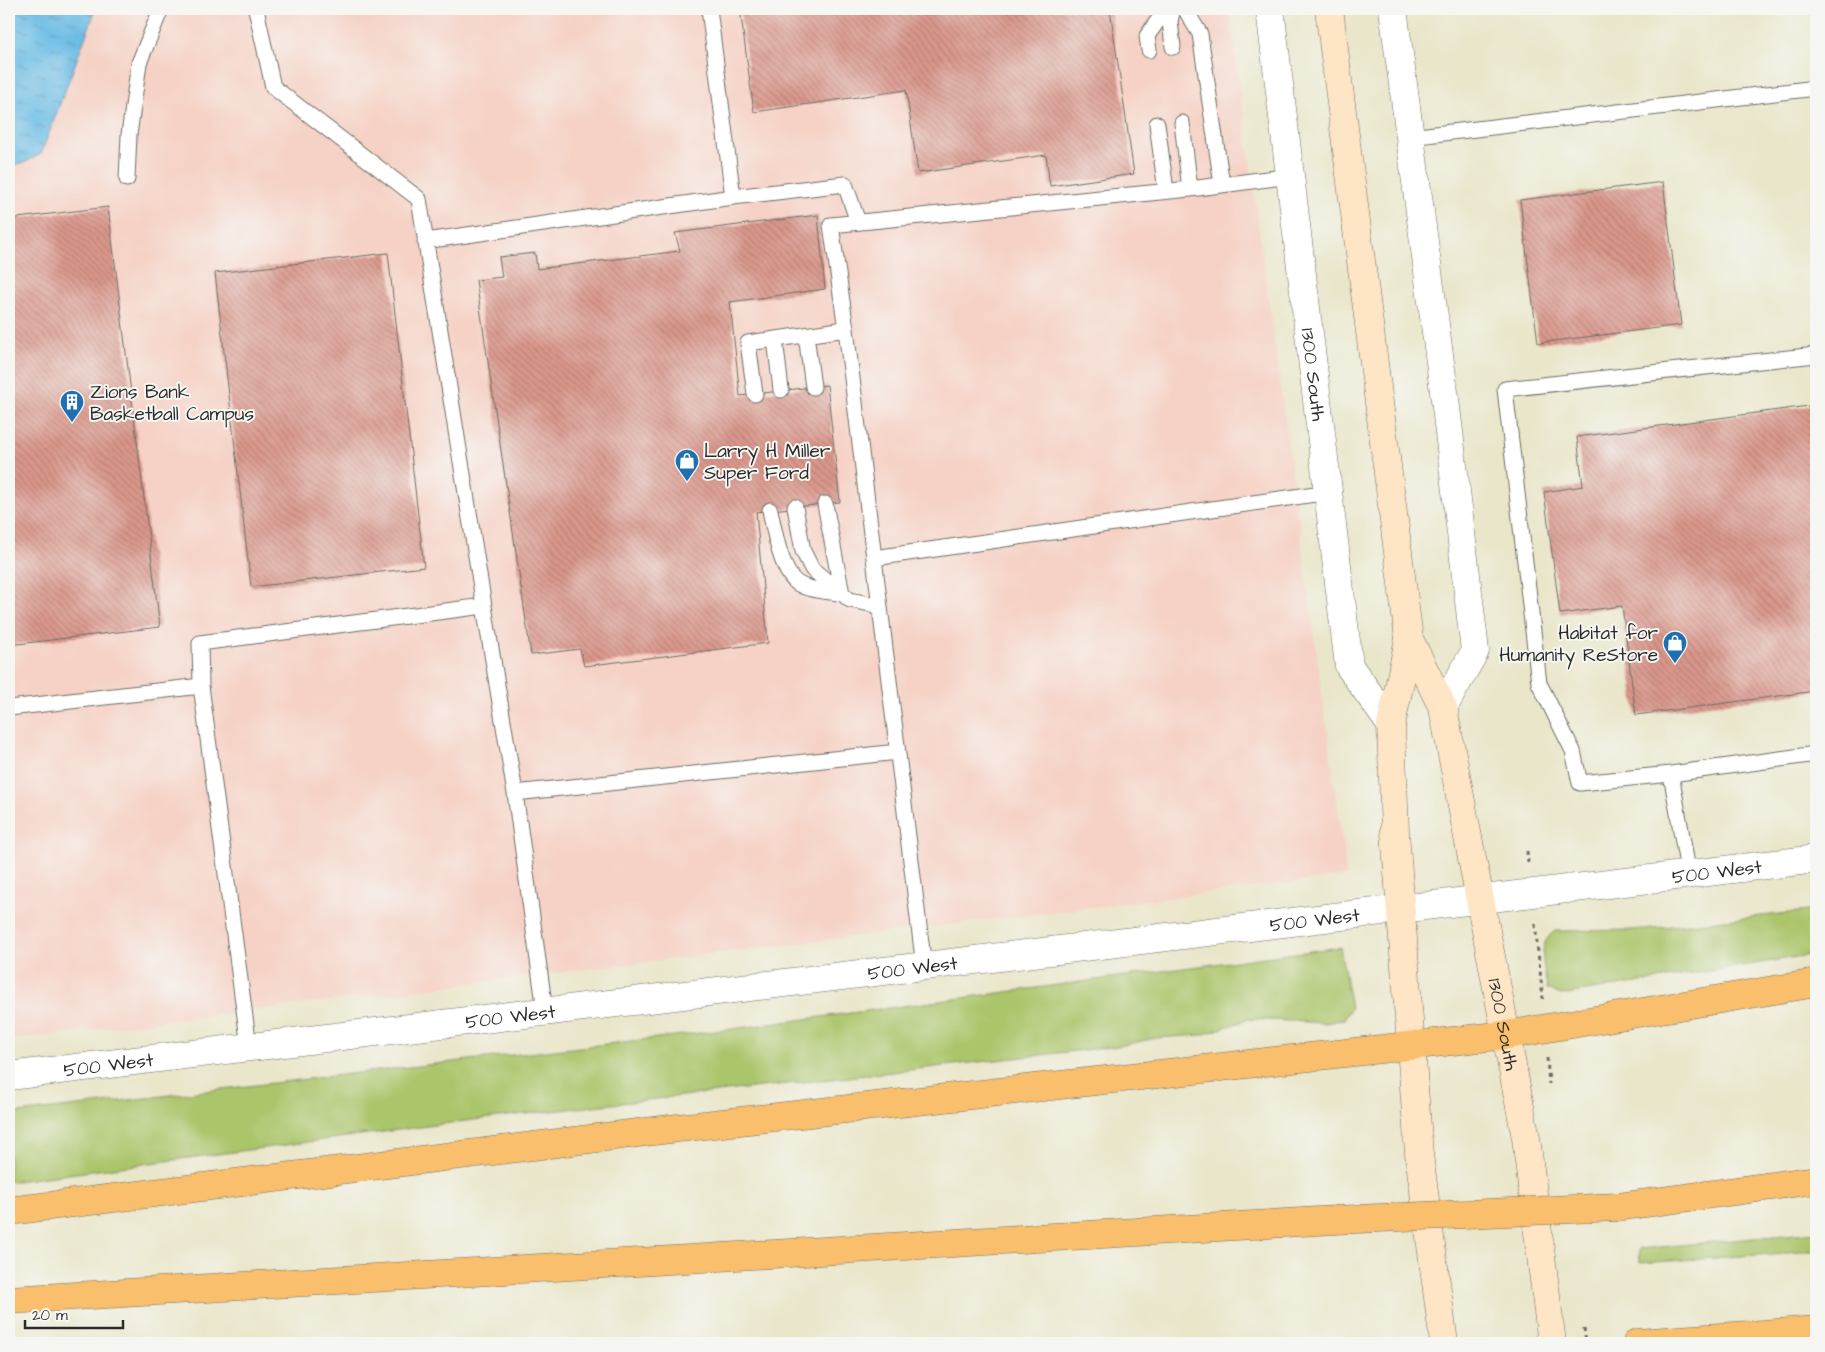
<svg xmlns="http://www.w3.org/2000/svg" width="1825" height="1352" font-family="'Architects Daughter',sans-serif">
	<defs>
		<pattern id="water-ripples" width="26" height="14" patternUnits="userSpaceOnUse" patternTransform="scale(1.25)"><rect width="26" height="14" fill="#69bce5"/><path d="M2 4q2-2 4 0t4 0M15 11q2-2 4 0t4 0" fill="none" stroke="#5799ba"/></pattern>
		<pattern id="building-back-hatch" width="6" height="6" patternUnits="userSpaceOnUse" patternTransform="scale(1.25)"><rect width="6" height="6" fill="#db988c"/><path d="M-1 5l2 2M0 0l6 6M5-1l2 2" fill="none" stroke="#b27c73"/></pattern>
	</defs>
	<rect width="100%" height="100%" fill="#f6f6f2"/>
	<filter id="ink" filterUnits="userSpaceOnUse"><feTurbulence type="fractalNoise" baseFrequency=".02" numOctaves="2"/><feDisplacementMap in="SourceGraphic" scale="10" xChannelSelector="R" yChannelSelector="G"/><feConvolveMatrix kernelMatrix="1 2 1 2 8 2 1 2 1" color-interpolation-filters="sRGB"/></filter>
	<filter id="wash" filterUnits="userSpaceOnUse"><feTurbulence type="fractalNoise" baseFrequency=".0096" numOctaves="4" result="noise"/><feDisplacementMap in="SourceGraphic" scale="20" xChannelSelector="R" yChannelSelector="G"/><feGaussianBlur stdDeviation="1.12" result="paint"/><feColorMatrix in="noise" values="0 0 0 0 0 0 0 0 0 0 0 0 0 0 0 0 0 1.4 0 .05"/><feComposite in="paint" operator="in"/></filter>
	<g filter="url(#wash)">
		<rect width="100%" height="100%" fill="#eae6ca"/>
		<path fill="#f6d1c5" d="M9,9H1229L1347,876L9,1040Z"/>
		<path fill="#abc56b" stroke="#6b784b" d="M1816,910V954L1561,995L1547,989C1545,967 1535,945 1555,931L1635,930Z
			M1340,947L1351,1008L1344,1019L1326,1023L1249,1019L1202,1035L1156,1038L1119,1046L473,1120L9,1182V1114L717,1031Z
			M1816,1232V1251L1640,1263L1639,1249Z"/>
		<path fill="url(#water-ripples)" stroke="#4a7488" d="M9,9H96L41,154L24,163L9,165Z"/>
		<g id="blocks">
			<path fill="url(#building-back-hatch)" d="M740,9H1110L1134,174L1050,186L1046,155L918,173L906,90L754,112Z
				M1663,182L1681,325L1538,343L1520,200Z
				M108,207L160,627L9,645V219Z
				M818,215L825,289L730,302L740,396L827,385L840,502L756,512L768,643L584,666L580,649L531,655L476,280L502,277L499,257L535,253L537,269L680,251L675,233Z
				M388,253L424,567L251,587L215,273Z
				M1816,405V691L1636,715L1622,606L1560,614L1544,492L1583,486L1577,437Z"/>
		</g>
	</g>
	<g filter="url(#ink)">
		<use href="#blocks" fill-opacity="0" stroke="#6e6c63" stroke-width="1"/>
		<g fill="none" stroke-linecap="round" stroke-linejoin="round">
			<defs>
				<path id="lane" d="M256,9L273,87L419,199L484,606
					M709,9L733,197
					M1173,9L1170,21L1173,47
					M1185,9L1200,34L1222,185
					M1149,50L1147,36L1166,9
					M1182,123L1190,189
					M1157,124L1166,191
					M1410,137L1816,88
					M127,179L129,135L139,63L161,9
					M425,241L733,197L845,184L858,222
					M806,335L813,387
					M775,339L781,390
					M755,394L748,343L846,329
					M795,507L803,551L812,569L850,600L880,606
					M770,510C774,529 781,572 797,583C809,591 828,591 842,594L825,504
					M874,558L1329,492
					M201,686L200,643L484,606L515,793L545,1011
					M9,708L201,686L249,1047
					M1671,774L1580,783L1573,751L1539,683L1505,389L1816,355
					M515,793L898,752
					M1689,876L1671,774L1816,754
					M924,967L846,329L831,225L1190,189L1291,176"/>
				<g id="street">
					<path id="s1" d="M1270,9L1349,666L1391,725"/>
					<path d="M1393,9L1446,407L1475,651L1443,708"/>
					<path id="s2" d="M9,1076L1816,859"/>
				</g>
				<g id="secondary">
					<path id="s3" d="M1329,9L1409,639L1443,708L1526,1138L1552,1343"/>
					<path d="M1409,639L1391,725L1395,832L1419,1154L1444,1343"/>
				</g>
				<path id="highway" d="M1617,1207L1816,1180
					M9,1211L678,1128L1506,1035L1816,983
					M9,1300L1335,1220
					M1637,1343L1816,1330"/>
			</defs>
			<use href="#lane" stroke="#6e6c63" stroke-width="17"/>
			<use href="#street" stroke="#6e6c63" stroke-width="29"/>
			<use href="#secondary" stroke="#6e6c63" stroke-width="29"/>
			<use href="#highway" stroke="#6e6c63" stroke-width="29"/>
			<path stroke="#6e6c63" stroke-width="3" stroke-dasharray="4 4" stroke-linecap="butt" d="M1527,851L1528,863
				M1535,924L1543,999
				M1547,1058L1549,1084
				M1584,1328L1586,1343"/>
			<use href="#lane" stroke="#fff" stroke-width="15"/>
			<use href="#street" stroke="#fff" stroke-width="28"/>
			<use href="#secondary" stroke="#fde5c5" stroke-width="28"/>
			<use href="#highway" stroke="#f9bf6d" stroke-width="28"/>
			<defs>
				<path id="highway-bridge" d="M1335,1220L1617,1207"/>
			</defs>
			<use href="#highway-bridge" stroke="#6e6c63" stroke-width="29" stroke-linecap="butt"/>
			<use href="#highway-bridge" stroke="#f9bf6d" stroke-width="28"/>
		</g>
	</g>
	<defs>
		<symbol id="building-pin" viewBox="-11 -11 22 30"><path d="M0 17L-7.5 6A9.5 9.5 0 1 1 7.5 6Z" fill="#1f6fb2" stroke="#f6f6f2"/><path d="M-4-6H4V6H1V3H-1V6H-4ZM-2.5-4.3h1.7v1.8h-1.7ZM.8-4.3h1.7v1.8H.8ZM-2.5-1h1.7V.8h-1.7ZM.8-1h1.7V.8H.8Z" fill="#fff"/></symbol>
		<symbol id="shop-pin" viewBox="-11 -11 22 30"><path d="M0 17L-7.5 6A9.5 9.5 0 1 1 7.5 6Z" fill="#1f6fb2" stroke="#f6f6f2"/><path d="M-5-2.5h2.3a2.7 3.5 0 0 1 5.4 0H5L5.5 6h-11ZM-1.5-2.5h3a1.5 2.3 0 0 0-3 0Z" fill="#fff"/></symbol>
	</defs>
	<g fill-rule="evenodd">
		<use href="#building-pin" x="58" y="388" width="28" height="38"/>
		<use href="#shop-pin" x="673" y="447" width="28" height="38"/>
		<use href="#shop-pin" x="1661" y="629" width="28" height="38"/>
	</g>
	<g text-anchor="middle" stroke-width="4" stroke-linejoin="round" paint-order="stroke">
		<g font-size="19" fill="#2b2b2b" stroke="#f6f6f2">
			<text dy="7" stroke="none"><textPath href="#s1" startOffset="368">1300 South</textPath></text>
			<text dy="7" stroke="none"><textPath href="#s2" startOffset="1720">500 West</textPath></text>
			<text dy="7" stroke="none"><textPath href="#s2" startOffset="1315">500 West</textPath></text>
			<text dy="7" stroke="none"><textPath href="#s2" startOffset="910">500 West</textPath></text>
			<text dy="7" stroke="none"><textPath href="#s2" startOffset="505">500 West</textPath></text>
			<text dy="7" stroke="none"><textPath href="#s3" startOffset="1034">1300 South</textPath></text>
			<text dy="7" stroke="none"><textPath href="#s2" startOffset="100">500 West</textPath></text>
		</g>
		<g font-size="19" fill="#2b2b2b" stroke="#f6f6f2" text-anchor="start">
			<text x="90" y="398">Zions Bank<tspan x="90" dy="22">Basketball Campus</tspan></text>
			<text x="704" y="457">Larry H Miller<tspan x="704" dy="22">Super Ford</tspan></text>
			<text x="1658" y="639" text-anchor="end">Habitat for<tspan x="1658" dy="22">Humanity ReStore</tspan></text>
		</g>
	</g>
	<rect width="1825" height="1352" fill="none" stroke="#f6f6f2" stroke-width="30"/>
	<path d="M25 1320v8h98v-8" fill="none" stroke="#2b2b2b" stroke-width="2.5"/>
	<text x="32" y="1320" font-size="15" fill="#2b2b2b" stroke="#f6f6f2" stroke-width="4" paint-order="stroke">20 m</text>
</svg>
